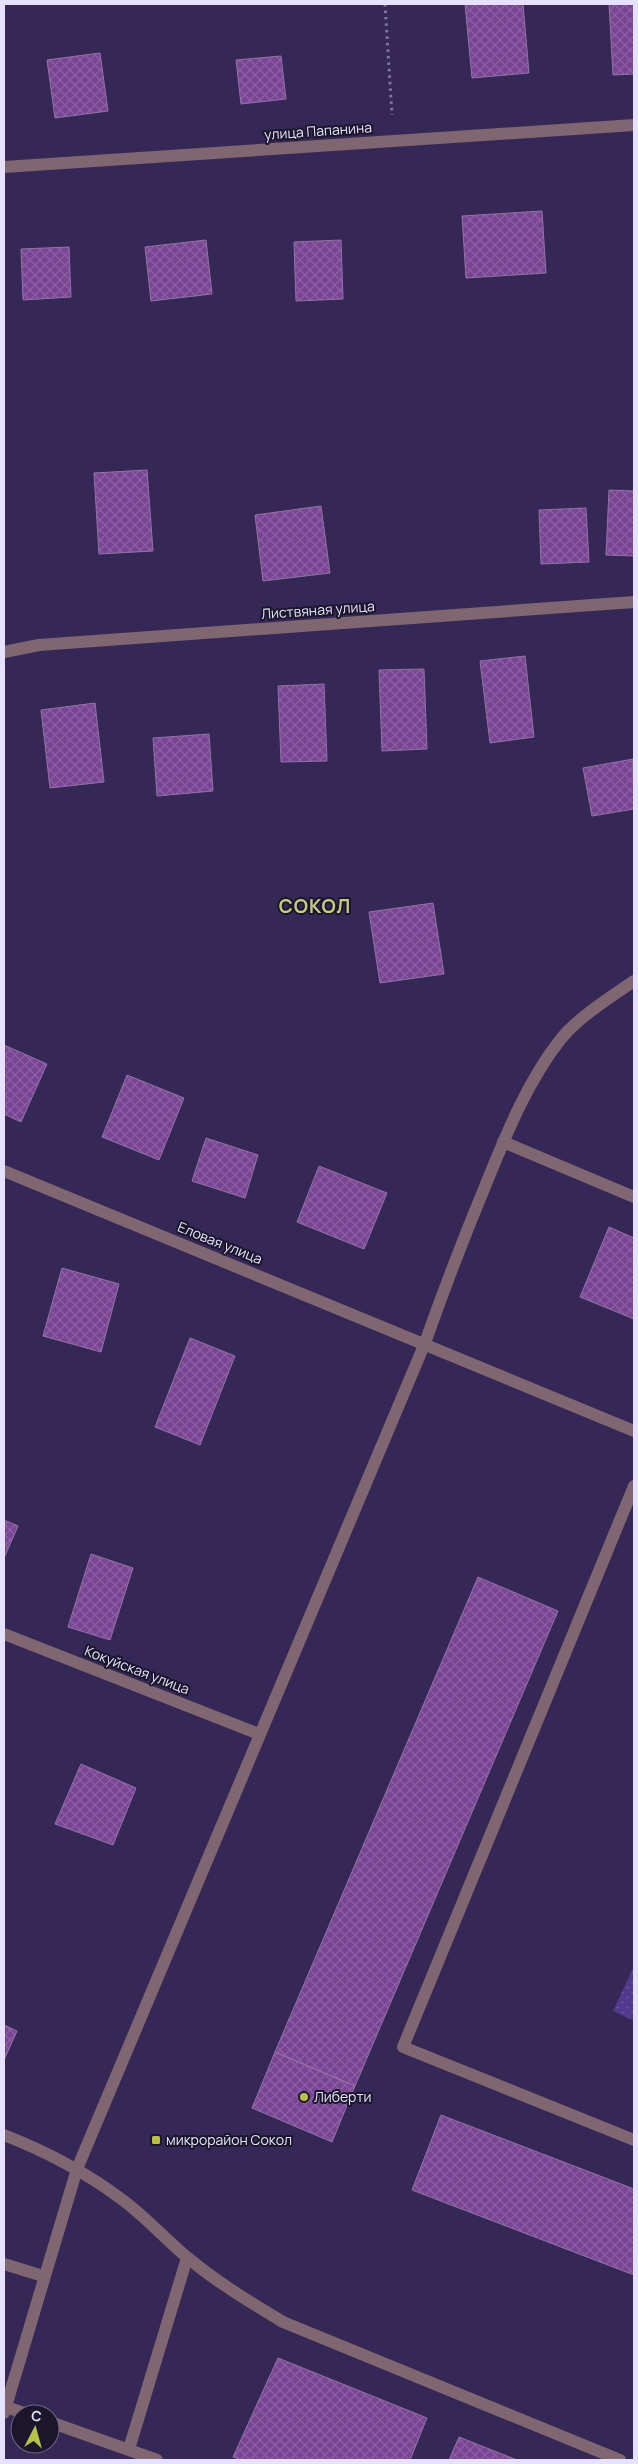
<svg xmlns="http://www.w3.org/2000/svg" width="638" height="2464" font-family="Manrope,sans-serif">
	<defs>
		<pattern id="park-dots" width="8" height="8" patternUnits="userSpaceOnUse" patternTransform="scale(1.25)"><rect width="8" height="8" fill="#513a8b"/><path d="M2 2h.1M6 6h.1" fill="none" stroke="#6a569c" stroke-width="1.8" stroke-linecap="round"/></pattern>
		<pattern id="building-cross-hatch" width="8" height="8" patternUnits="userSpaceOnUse" patternTransform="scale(1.25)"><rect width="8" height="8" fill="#794493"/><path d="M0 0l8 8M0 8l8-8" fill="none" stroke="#8c5fa3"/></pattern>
	</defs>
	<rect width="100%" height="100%" fill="#352857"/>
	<path fill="url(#park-dots)" d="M634,1966V2021L613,2011Z"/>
	<path fill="url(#building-cross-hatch)" stroke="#9373a4" d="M465,4H523L529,73L472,78Z
		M609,4H634V74L613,75Z
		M100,53L108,111L55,118L47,60Z
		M281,56L286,99L241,104L236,60Z
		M542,211L546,273L466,278L462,216Z
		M206,240L212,294L151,301L145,247Z
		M341,240L343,299L296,301L294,242Z
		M69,247L71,297L23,300L21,249Z
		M147,470L153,551L99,554L94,473Z
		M609,490L634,491V556L606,555Z
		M321,506L330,573L263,581L255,515Z
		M586,508L589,562L541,564L539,510Z
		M525,656L534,737L490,743L480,661Z
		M424,669L427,749L382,751L379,670Z
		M324,684L327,761L281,762L278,686Z
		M95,703L104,782L50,788L41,710Z
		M209,734L213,791L157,796L153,738Z
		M633,759L634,809L592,816L583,768Z
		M433,903L444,974L380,983L369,912Z
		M4,1045L47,1064L21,1122L4,1114Z
		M127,1075L184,1098L159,1160L102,1137Z
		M206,1138L258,1155L245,1198L192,1181Z
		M319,1166L387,1193L364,1249L297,1222Z
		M609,1227L634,1238V1319L580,1297Z
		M62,1268L119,1284L101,1352L43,1336Z
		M190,1338L235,1356L200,1445L155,1427Z
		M4,1520L18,1526L4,1558Z
		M91,1554L133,1568L110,1640L68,1627Z
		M478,1577L558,1611L355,2086L275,2052Z
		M81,1764L136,1788L113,1845L55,1824Z
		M4,2025L17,2031L4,2060Z
		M275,2052L355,2086L332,2142L252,2108Z
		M441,2115L634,2189V2275L412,2190Z
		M278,2358L427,2418L410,2460H241L233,2457Z
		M459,2437L517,2460H449Z"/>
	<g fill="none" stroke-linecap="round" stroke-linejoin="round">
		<path stroke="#80769e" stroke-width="3" stroke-dasharray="2.5 4" stroke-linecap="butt" d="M385,4L392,115"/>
		<path stroke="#806670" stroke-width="12" d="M503,1142L634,1197
			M634,1486L403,2047L634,2140
			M4,2264L43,2276
			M6,2407L27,2414
			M50,2422L157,2460
			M129,2449L187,2258"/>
		<path stroke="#806670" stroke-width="12" d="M4,167L634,125
			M4,652L39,645L634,602
			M4,1171L634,1431
			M4,1634L259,1734
			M4,2135C45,2151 85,2172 120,2198C145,2216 165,2239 188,2258C218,2283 250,2302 283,2322L620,2460
			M4,2413L77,2169"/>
		<path stroke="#806670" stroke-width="12" d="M77,2169L425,1343C444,1289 464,1237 486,1184C506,1135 527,1082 560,1040C577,1018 612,996 634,981"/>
	</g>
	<g fill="#b8c147" stroke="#1b162b" stroke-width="2">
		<circle cx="304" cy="2097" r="5"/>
		<rect x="151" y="2135" width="10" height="10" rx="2.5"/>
	</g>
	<g text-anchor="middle" stroke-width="4" stroke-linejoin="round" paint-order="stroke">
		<g font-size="14" fill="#e6e1ff" stroke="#1b162b">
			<text transform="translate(318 131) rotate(-4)" y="5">улица Папанина</text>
			<text transform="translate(318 610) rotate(-4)" y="5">Листвяная улица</text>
			<text transform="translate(220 1243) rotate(22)" y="5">Еловая улица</text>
			<text transform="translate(137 1670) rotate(21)" y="5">Кокуйская улица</text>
		</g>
		<g font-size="14" fill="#e6e1ff" stroke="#1b162b" text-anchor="start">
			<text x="314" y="2102">Либерти</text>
			<text x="166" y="2145">микрорайон Сокол</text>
		</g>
		<g font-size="19" font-weight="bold" letter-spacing="1" fill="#c5cd80" stroke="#1b162b">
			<text x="315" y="913">СОКОЛ</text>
		</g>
	</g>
	<rect width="638" height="2464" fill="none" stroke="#e6e1ff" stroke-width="10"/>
	<g transform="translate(35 2429) rotate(6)"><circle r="24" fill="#1b162b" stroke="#6c6780"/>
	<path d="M0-4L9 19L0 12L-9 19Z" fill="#b8c147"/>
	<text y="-8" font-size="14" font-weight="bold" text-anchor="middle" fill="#e6e1ff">С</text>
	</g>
</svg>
